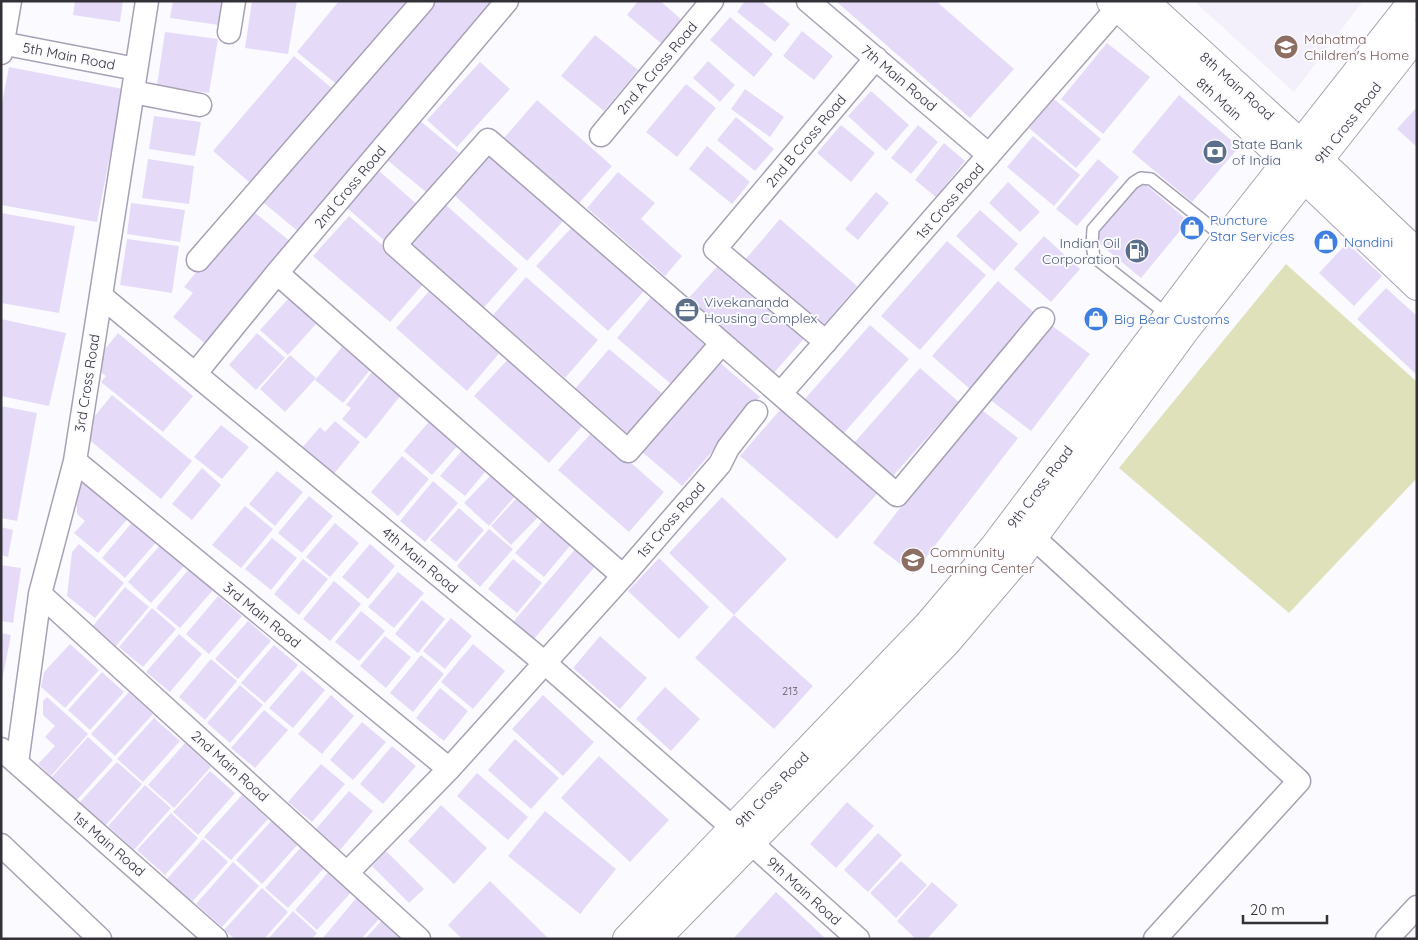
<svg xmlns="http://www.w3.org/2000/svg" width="1418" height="940" font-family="Quicksand,sans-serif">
	<rect width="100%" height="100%" fill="#fbfafe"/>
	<path fill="#f3effb" d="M1194,1H1363L1294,92Z"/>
	<path fill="#dfe1bb" d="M1286,264L1417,382V478L1289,613L1119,468Z"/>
	<path fill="#e5dbf8" d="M75,1H123L120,22L73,15Z
		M173,1H223L219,25L170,18Z
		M252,1H297L288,54L245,48Z
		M339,1H402L408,6L340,87L297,52Z
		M429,1H499L300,233L259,199Z
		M638,1H660L682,20L662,44L627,15Z
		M745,1H761L790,24L775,42L737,12Z
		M839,1H936L1014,69L970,118L838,3Z
		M730,17L773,54L754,77L710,40Z
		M802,31L833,56L814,80L783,56Z
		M165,32L218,39L209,93L157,85Z
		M595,35L638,70L604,111L561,76Z
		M1107,43L1150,77L1103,134L1061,99Z
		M294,56L335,91L255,187L213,151Z
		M708,61L735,85L720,102L693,78Z
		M480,62L510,89L457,147L427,120Z
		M9,67L123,89L97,222L1,205V108Z
		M686,84L716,108L677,157L646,132Z
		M745,89L784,117L770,137L731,109Z
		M871,91L909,125L886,151L848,116Z
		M1179,95L1239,147L1192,202L1132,152Z
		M1054,99L1101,139L1076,168L1029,128Z
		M537,100L612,166L579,203L504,138Z
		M1417,107V147L1397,129Z
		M154,116L201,122L195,156L149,149Z
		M736,117L774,149L755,171L717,140Z
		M419,120L459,153L426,192L386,159Z
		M841,125L875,153L851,182L817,153Z
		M918,125L938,142L911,174L891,158Z
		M1033,136L1080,175L1054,206L1007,167Z
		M944,143L965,161L936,197L915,180Z
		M707,146L750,182L732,204L689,169Z
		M492,154L565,219L527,261L455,196Z
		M148,159L194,166L189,204L142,198Z
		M1098,159L1119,177L1077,226L1056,209Z
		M378,170L420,207L387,243L346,207Z
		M618,172L655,203L641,219L682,256L665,276L587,208Z
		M1137,177L1188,221L1141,278L1089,235Z
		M1008,182L1040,212L1020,232L989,203Z
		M876,192L889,203L858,240L845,229Z
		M131,203L185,210L180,242L127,234Z
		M446,205L518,269L480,312L408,248Z
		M249,208L291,242L207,345L173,317L193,293L184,287Z
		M980,210L1018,244L994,271L956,236Z
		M1,213L75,226L59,313L1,303Z
		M349,216L425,282L390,322L313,256Z
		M780,219L857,286L821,328L744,261Z
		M573,226L645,290L608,331L536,266Z
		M1044,236L1080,269L1051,302L1014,269Z
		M127,239L179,246L172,293L120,285Z
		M947,241L986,275L920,350L881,316Z
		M1347,243L1382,276L1354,306L1319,273Z
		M723,260L808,334L773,374L687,300Z
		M526,277L598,340L565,378L493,315Z
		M998,281L1037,315L971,390L932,356Z
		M433,287L503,349L467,391L396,328Z
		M1386,288L1417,316V375L1357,319Z
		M652,296L707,343L671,384L617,338Z
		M289,298L317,323L288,355L260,330Z
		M1,319L66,333L49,406L1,396Z
		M1047,322L1090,354L1031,431L989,399Z
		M870,325L909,359L843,434L804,400Z
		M118,333L193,396L163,432L101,382L106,376L92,365Z
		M257,333L285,358L256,390L229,365Z
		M342,347L370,370L343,403L315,380Z
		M609,349L664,395L629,436L574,390Z
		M290,355L316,378L285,412L260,389Z
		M510,357L585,423L549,463L474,396Z
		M718,361L760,397L682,486L641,451Z
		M376,367L405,390L366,439L342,419L351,408L346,405Z
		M920,368L959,402L892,477L854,443Z
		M112,395L192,461L161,499L81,433Z
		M786,403L883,487L837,539L740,456Z
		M1,406L37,413L17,521L1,518Z
		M978,407L1018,438L913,574L873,543Z
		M432,418L460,443L432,475L404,451Z
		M335,421L360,442L333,475L301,449L320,427L325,432Z
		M221,425L249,447L222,479L194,457Z
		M594,430L664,492L629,532L558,470Z
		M465,447L489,467L465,496L440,476Z
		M402,456L429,479L398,516L371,492Z
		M202,468L221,485L192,520L172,504Z
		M277,471L303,492L275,526L249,504Z
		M82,473L131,515L98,553L74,533L85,521L77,514V479Z
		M493,473L517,494L489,526L464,503Z
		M433,481L458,503L425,542L400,521Z
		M523,491L544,511L511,545L491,526Z
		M309,496L333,516L302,553L278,533Z
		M722,497L787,559L734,615L669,553Z
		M245,506L273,529L241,568L212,545Z
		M459,508L484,530L456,562L430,540Z
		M546,517L574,541L544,577L515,553Z
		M134,520L158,540L125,578L102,558Z
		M335,523L359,543L330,577L306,557Z
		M1,527L13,530L8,557L1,555Z
		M489,529L513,549L480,587L457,566Z
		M272,538L297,558L271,590L245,569Z
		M79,544L124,583L95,618L67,596L72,552Z
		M161,544L185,565L151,603L128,582Z
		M370,544L395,566L368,599L342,577Z
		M577,547L597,564L534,639L513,622Z
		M659,558L709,607L679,639L628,591Z
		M303,559L328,579L299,615L274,594Z
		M513,559L542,583L517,613L488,589Z
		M1,565L21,568L13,623L1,621Z
		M189,569L213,590L180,628L156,608Z
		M398,572L424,593L394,628L368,607Z
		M334,581L361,604L330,641L303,619Z
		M125,587L149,607L116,646L93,626Z
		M218,596L242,616L209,654L186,634Z
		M422,600L445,619L418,653L395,634Z
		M152,608L176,629L143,667L119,647Z
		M361,611L385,631L359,661L335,642Z
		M734,615L813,686L774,729L695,658Z
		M451,618L472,636L445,669L423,651Z
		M248,621L271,641L238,679L215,659Z
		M1,633L11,635L2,681H1Z
		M179,634L202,654L170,692L146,672Z
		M385,636L411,657L386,688L360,666Z
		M600,636L647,678L620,709L573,668Z
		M70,644L99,670L65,708L41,687L44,672Z
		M473,644L505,671L473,709L441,682Z
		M274,645L298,665L265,703L241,683Z
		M421,655L444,674L413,712L390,693Z
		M211,659L237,681L205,720L179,697Z
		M302,670L325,690L293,728L269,708Z
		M102,672L124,692L90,730L68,710Z
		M240,685L263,705L230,743L207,723Z
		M665,687L700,719L671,751L636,719Z
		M440,688L468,711L444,741L416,718Z
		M129,692L153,714L115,756L91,734Z
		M331,695L354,716L322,754L298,734Z
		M543,695L594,742L563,776L512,729Z
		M47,697L88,734L51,776L38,764L55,746L45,737L55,726L43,715V701Z
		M264,710L288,730L255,768L231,748Z
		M154,718L180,741L143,782L117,759Z
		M362,722L386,742L353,780L330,760Z
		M88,737L113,760L75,802L50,779Z
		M515,739L559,778L531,809L488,770Z
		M185,743L211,767L174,808L148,785Z
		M392,746L416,766L383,804L360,784Z
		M599,756L669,820L630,862L561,798Z
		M117,762L142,784L105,826L79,803Z
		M321,764L345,784L312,822L288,802Z
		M210,771L235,793L198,835L173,812Z
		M477,773L528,817L508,840L457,796Z
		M145,785L171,808L134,850L108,826Z
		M349,791L373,811L340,850L316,829Z
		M242,795L268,819L231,860L204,837Z
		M847,802L874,826L836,868L810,844Z
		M441,805L487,848L454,884L408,841Z
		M545,811L616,869L580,914L508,856Z
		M171,813L198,838L165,875L137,850Z
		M273,819L300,842L262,884L236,860Z
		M878,833L902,855L868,892L844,870Z
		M203,839L228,862L191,903L166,880Z
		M302,846L325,867L288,908L265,888Z
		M386,851L424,889L409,903L372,866Z
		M901,861L927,885L896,918L870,893Z
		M233,862L259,886L222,927L196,904Z
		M332,868L355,888L317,930L295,910Z
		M490,881L549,939H462L448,925Z
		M932,882L958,905L927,939H916L897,921Z
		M262,888L288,912L264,939H235L224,930Z
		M776,892L826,939H733Z
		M358,896L381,917L361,939H322Z
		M293,911L317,933L312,939H268Z
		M384,918L407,939H365Z"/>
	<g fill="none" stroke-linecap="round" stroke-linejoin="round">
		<defs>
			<path id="service" d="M1168,315L1094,257L1092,244L1093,229L1133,183L1141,178L1151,179L1226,239"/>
			<path id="minor" d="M808,1L989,155
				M229,32L234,1
				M1,43L136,69
				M1,53L10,1
				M133,92L200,105
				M601,135L712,1
				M198,260L423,1
				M277,273L623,576L449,769L348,872
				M101,296L546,664L734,829
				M826,342L715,249L876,58
				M722,343L628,451L395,245L488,140L897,495L1043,319
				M195,374L277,273L507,1
				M781,393L1118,7
				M75,461L449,769
				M1033,537L1299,781L1155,939
				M623,576L720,464L728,448L756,412
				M40,594L419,939
				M1,749L216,939
				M17,763L40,594L75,461L147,1
				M751,843L858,939
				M1,845L100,939
				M1387,939L1417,907"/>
			<path id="secondary" d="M1111,1L1261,137L1417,286
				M1144,1L1337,177L1417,253
				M627,939L927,626L994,547L1226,239L1413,1
				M656,939L946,643L1016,561L1186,329L1417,35"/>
		</defs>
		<use href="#service" stroke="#a8a1b5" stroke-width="14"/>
		<use href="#minor" stroke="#a8a1b5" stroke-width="25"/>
		<use href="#secondary" stroke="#a8a1b5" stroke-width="30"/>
		<use href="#service" stroke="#fff" stroke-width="11"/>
		<use href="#minor" stroke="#fff" stroke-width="22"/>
		<use href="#secondary" stroke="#fff" stroke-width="28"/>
	</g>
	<defs>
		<symbol id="school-disc" viewBox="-11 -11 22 22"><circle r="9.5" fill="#8d6e63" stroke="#fbfafe"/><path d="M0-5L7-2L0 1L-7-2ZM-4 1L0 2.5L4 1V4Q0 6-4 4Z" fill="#fff"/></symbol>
		<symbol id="bank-disc" viewBox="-11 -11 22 22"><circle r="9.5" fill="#5c6f8a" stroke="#fbfafe"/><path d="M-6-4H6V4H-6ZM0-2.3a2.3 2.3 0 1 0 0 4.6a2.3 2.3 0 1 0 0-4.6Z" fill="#fff"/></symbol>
		<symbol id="shop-disc" viewBox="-11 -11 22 22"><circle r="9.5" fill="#3f7fe0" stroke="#fbfafe"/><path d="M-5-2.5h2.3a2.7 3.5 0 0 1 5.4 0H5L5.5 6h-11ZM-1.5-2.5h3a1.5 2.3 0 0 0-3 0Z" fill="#fff"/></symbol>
		<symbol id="fuel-disc" viewBox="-11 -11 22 22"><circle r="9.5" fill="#5c6f8a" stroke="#fbfafe"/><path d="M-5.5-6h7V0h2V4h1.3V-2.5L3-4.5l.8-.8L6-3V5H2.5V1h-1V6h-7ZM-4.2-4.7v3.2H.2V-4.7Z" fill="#fff"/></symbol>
		<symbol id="office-disc" viewBox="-11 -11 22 22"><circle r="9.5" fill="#5c6f8a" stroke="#fbfafe"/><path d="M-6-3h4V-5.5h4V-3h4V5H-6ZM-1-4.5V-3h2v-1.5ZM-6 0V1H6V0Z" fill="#fff"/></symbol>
	</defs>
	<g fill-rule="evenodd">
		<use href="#school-disc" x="1272" y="33" width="28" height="28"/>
		<use href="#bank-disc" x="1201" y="138" width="28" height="28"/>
		<use href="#shop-disc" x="1178" y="214" width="28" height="28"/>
		<use href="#shop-disc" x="1312" y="228" width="28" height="28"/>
		<use href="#fuel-disc" x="1123" y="237" width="28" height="28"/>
		<use href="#office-disc" x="673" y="296" width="28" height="28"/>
		<use href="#shop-disc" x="1082" y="305" width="28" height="28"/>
		<use href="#school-disc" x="899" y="546" width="28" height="28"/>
	</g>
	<g text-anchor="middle" stroke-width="4" stroke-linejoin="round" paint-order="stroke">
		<g font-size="11" fill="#605b68">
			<text x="790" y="695">213</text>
		</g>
		<g font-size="14" fill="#785e54" stroke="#fbfafe" text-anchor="start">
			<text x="1304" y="44">Mahatma<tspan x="1304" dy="16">Children's Home</tspan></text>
			<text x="930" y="557">Community<tspan x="930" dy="16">Learning Center</tspan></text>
		</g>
		<g font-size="14" fill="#333038" stroke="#fbfafe">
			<text transform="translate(69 56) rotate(11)" y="5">5th Main Road</text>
			<text transform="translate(657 68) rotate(-50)" y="5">2nd A Cross Road</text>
			<text transform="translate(899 78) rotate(40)" y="5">7th Main Road</text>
			<text transform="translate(1237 86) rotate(42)" y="5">8th Main Road</text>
			<text transform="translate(1219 99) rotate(42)" y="5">8th Main</text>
			<text transform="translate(1348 123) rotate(-52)" y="5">9th Cross Road</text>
			<text transform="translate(806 141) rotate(-50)" y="5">2nd B Cross Road</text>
			<text transform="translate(350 187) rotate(-50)" y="5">2nd Cross Road</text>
			<text transform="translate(950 201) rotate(-49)" y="5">1st Cross Road</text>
			<text transform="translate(87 383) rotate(-81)" y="5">3rd Cross Road</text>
			<text transform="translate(1040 487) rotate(-53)" y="5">9th Cross Road</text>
			<text transform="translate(671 520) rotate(-49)" y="5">1st Cross Road</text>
			<text transform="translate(420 560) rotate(40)" y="5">4th Main Road</text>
			<text transform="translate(262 615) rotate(39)" y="5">3rd Main Road</text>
			<text transform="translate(230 766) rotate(42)" y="5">2nd Main Road</text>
			<text transform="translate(772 790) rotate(-46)" y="5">9th Cross Road</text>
			<text transform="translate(109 844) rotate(41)" y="5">1st Main Road</text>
			<text transform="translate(804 891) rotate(42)" y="5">9th Main Road</text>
		</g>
		<g font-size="14" fill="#4e5e75" stroke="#fbfafe" text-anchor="start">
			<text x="1232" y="149">State Bank<tspan x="1232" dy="16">of India</tspan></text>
			<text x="1120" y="248" text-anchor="end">Indian Oil<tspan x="1120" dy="16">Corporation</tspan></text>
			<text x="704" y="307">Vivekananda<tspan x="704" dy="16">Housing Complex</tspan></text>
		</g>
		<g font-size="14" fill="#366cbe" stroke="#fbfafe" text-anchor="start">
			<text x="1210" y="225">Puncture<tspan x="1210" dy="16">Star Services</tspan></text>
			<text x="1344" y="247">Nandini</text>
			<text x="1114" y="324">Big Bear Customs</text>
		</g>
	</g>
	<rect width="1418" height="940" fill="none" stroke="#333038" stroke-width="5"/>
	<path d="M1243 915v8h84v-8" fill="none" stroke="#333038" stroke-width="2.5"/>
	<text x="1250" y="915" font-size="15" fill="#333038" stroke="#fbfafe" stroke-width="4" paint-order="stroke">20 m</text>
</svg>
